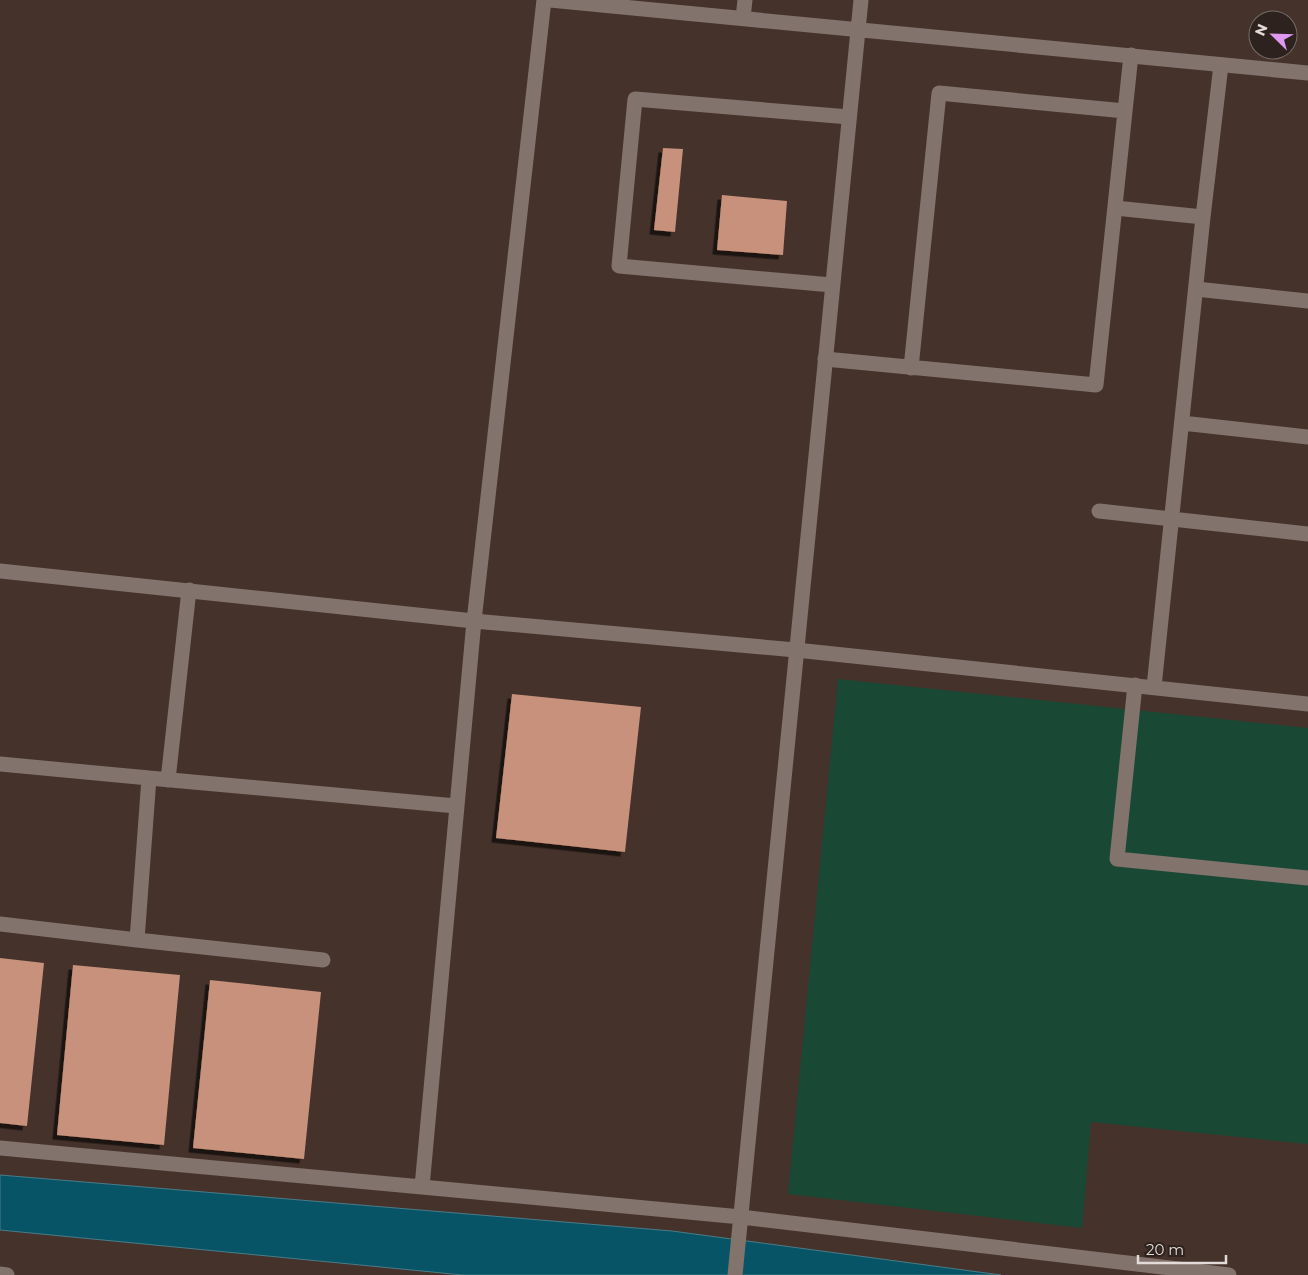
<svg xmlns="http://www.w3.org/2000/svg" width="1308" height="1275" font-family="Montserrat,sans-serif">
	<defs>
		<filter id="shadow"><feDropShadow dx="-4.5" dy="4.5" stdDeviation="0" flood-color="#0009"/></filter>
	</defs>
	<rect width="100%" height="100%" fill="#382b26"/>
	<path fill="#45322b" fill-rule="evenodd" d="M0,0H1308V1275H0ZM1258,20H1288V50H1258Z"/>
	<path fill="#194934" d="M838,679L1308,728V1144L1091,1122L1082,1228L788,1194Z"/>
	<path fill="#075466" stroke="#497c88" d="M0,1175L672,1231L1001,1275H463L0,1230Z"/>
	<path fill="#c7917b" filter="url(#shadow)" d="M663,148L683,149L675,232L654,230Z
		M722,195L787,201L783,255L717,250Z
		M512,694L641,707L625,852L496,838Z
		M0,958L44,963L27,1126L0,1123Z
		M73,965L180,975L164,1145L57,1135Z
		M210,980L321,992L304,1159L193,1148Z"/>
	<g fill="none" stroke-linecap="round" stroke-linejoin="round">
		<path stroke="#82736d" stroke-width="15" d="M743,18L745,0
			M1115,208L1203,217L1221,65
			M832,285L619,266L635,99L849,117
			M1196,289L1308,301
			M825,359L1096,385L1131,55
			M911,368L939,93L1125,111
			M1182,423L1308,437
			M1099,511L1308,534
			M1135,685L1117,859L1308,878
			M1154,687L1203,217
			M0,764L149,778
			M168,780L189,590
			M0,924L137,940L149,778L456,806
			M137,940L323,960"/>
		<path stroke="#82736d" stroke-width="15" d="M544,0L474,621L422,1187L741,1217L1229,1275
			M550,0L1308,73
			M0,571L474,621L796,650L1308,704
			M0,1148L422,1187
			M0,1274L7,1275
			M735,1275L861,0"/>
	</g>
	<g transform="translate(1273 35) rotate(293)"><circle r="24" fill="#2d221d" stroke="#766c67"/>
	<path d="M0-4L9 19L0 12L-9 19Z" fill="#de98f2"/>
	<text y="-8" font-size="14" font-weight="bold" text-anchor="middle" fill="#e3dbd7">N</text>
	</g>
	<path d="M1138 1255v8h88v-8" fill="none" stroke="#e3dbd7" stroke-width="2.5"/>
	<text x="1146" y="1255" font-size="15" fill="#e3dbd7" stroke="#2d221d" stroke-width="4" paint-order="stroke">20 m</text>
</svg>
